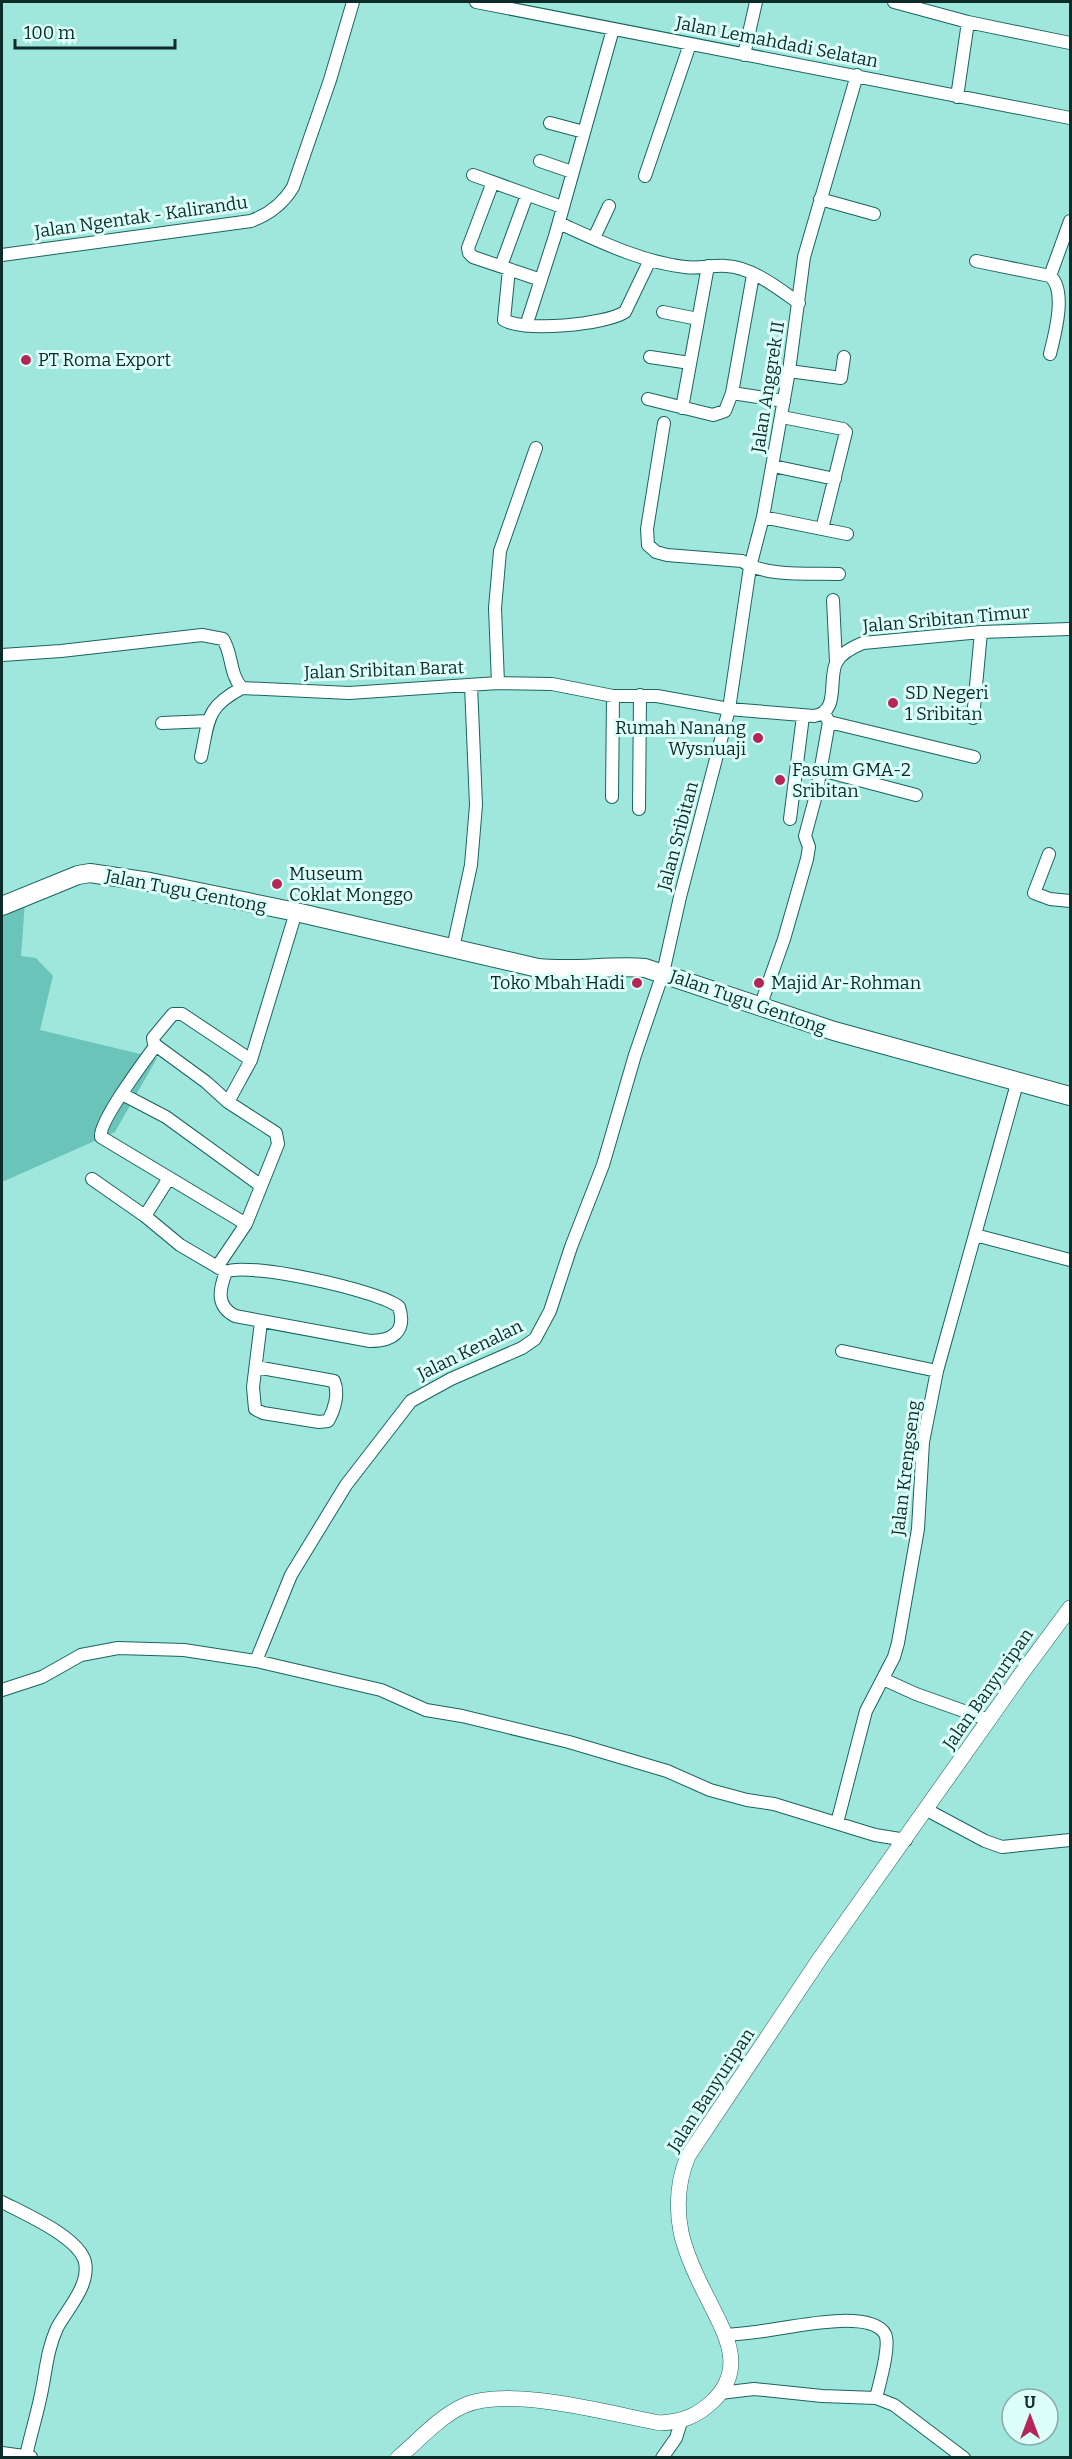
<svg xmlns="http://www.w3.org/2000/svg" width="1072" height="2459" font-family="Bitter,serif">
	<rect width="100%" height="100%" fill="#9fe6dd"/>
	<path fill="#6bc4ba" d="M25,901L21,956L36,958L53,976L40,1030L157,1058L115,1132L2,1182V910Z"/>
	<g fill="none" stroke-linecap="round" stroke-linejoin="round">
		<defs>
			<path id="minor" d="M476,2L1070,118
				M894,2L968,22L1070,43
				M744,55L756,2
				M957,97L968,22
				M550,123L584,132
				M540,161L572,172
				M473,175L562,207
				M645,176L690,44
				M493,182L468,248L469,253L473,257L541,280
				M820,199L874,214
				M559,223C599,241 641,262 685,267C698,269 713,265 726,266C752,267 779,289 799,303
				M594,238L609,206
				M2,255L251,221C270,214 283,204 293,187L330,80L353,2
				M976,261L1050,276L1070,221
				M501,266L527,195
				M509,269L504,320C525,332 604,325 625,312L650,260
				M1050,276C1067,290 1055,334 1050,354
				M663,312L698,319
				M526,326L555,236L613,29
				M650,357L690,363
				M789,371L841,378L844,357
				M732,393L784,401
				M648,399L713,415L725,411L732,393L753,275
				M682,408L708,266
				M782,417L843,429L846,432L822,529
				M664,423L647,529L648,545L656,552L667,555L742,561C764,577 812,573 839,574
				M773,466L835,479
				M763,517L847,534
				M833,600L836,662
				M2,655L61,651L202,635L223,639C233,655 229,674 242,688L349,693L498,683L552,684L613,696H657L729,709L814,716C840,712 828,681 836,663C841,653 853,647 863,643L981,632L1070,629
				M498,683L495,608L500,551L536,448
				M973,718L981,632
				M829,722L974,757
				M162,723L209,721
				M201,757C209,719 206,707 242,688
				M821,770L916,795
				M612,797L613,696
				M639,809L640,695
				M790,819L803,716
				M1049,854L1034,893L1050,899L1070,901
				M453,948L471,865L476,805L471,685
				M760,1007L784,939L807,859L809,847L805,836L816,795L829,722L824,713
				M156,1045C145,1060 98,1123 101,1137L246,1224
				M122,1094L166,1117L260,1185
				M228,1102L206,1082L154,1044L153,1038L173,1014H182L251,1060
				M92,1179L145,1216L180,1245L226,1272C247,1261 381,1291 399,1307C407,1332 392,1341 370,1341L235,1316C216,1306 219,1290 226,1272
				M145,1216L169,1178
				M975,1235L1070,1260
				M217,1267L246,1224L278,1144L276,1133L228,1102L251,1060L296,912
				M842,1351L937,1371
				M256,1367L334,1381C339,1393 335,1409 328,1421L319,1422L263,1413L255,1409L253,1387L261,1322
				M256,1661L291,1575L346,1485L411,1401L451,1379L522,1348L535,1339L550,1311L571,1247L603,1165L635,1055L663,973L680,897L729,709L750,567L763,517L789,371L804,257L857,75
				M883,1679L916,1694L989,1720
				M2,1690L42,1677L81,1655L118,1648L184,1650L256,1661L381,1690L426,1710L462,1716L569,1742L667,1771L710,1790L747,1800L774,1804L875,1835L906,1840
				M927,1810L985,1841L1002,1847L1070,1840
				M837,1823L866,1711L894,1657L898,1643L918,1529L923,1442L937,1371L1018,1080
				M2,2202C23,2213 79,2237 85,2262C90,2286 67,2309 57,2328C46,2352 46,2374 40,2399C36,2418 30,2437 26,2456
				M726,2335C739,2334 751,2333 763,2331C788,2328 870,2308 885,2334C891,2345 879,2385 876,2398
				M720,2393L754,2389L822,2396L876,2398L894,2405L964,2458
				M2,2453L31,2457
				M662,2458L676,2438L681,2422"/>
			<path id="tertiary" d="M398,2458C418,2441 439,2417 463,2406C508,2385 611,2414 660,2423C682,2422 697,2416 713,2401C747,2368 725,2334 709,2301C698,2280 686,2255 681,2232C676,2206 678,2180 688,2156L821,1957L1019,1677L1070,1608"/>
			<path id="secondary" d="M2,906L78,875L90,873L150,882L296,912L538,968C575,972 609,965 645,968L834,1031L1070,1096"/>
		</defs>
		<use href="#minor" stroke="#19655e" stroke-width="14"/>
		<use href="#tertiary" stroke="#19655e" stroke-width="16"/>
		<use href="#secondary" stroke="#19655e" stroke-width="20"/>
		<use href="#minor" stroke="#fff" stroke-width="12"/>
		<use href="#tertiary" stroke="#fff" stroke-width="15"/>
		<use href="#secondary" stroke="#fff" stroke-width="18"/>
	</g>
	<g fill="#b52657" stroke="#ddfffa" stroke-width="2">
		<circle cx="26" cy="360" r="6"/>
		<circle cx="893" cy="703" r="6"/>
		<circle cx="758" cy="738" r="6"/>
		<circle cx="780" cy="780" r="6"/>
		<circle cx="277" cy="884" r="6"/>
		<circle cx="637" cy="983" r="6"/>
		<circle cx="759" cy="983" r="6"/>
	</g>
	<g text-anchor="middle" stroke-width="6" stroke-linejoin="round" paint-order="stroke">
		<g font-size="18" fill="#0d2b28" stroke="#ddfffa">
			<text transform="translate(777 42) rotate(11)" y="6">Jalan Lemahdadi Selatan</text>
			<text transform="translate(141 217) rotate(-8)" y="6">Jalan Ngentak - Kalirandu</text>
			<text transform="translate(768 387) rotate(-81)" y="6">Jalan Anggrek II</text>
			<text transform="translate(946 619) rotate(-5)" y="6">Jalan Sribitan Timur</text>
			<text transform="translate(384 670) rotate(-2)" y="6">Jalan Sribitan Barat</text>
			<text transform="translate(678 836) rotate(-75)" y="6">Jalan Sribitan</text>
			<text transform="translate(186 891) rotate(11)" y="6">Jalan Tugu Gentong</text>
			<text transform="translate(748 1002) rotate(19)" y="6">Jalan Tugu Gentong</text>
			<text transform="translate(470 1350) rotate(-26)" y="6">Jalan Kenalan</text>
			<text transform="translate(906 1468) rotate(-83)" y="6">Jalan Krengseng</text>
			<text transform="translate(988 1689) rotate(-55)" y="6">Jalan Banyuripan</text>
			<text transform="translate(711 2090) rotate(-57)" y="6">Jalan Banyuripan</text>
		</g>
		<g font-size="18" fill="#0d2b28" stroke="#ddfffa" text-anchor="start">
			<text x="38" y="366">PT Roma Export</text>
			<text x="905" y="699">SD Negeri<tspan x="905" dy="21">1 Sribitan</tspan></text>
			<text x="746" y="734" text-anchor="end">Rumah Nanang<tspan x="746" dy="21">Wysnuaji</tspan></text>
			<text x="792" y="776">Fasum GMA-2<tspan x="792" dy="21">Sribitan</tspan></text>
			<text x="289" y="880">Museum<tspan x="289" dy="21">Coklat Monggo</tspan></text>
			<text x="625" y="989" text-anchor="end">Toko Mbah Hadi</text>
			<text x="771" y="989">Majid Ar-Rohman</text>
		</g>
	</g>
	<rect width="1072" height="2459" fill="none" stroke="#0d2b28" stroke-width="6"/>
	<g transform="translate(1030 2417)"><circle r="28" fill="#ddfffa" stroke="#8aaaa6" stroke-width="1.5"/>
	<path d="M0-4.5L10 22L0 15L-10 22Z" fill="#b52657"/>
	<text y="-9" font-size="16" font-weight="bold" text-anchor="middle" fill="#0d2b28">U</text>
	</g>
	<path d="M15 39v9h160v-9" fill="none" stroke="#0d2b28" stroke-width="3"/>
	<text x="24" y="39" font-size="18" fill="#0d2b28" stroke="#ddfffa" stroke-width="4.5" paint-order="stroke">100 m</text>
</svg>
